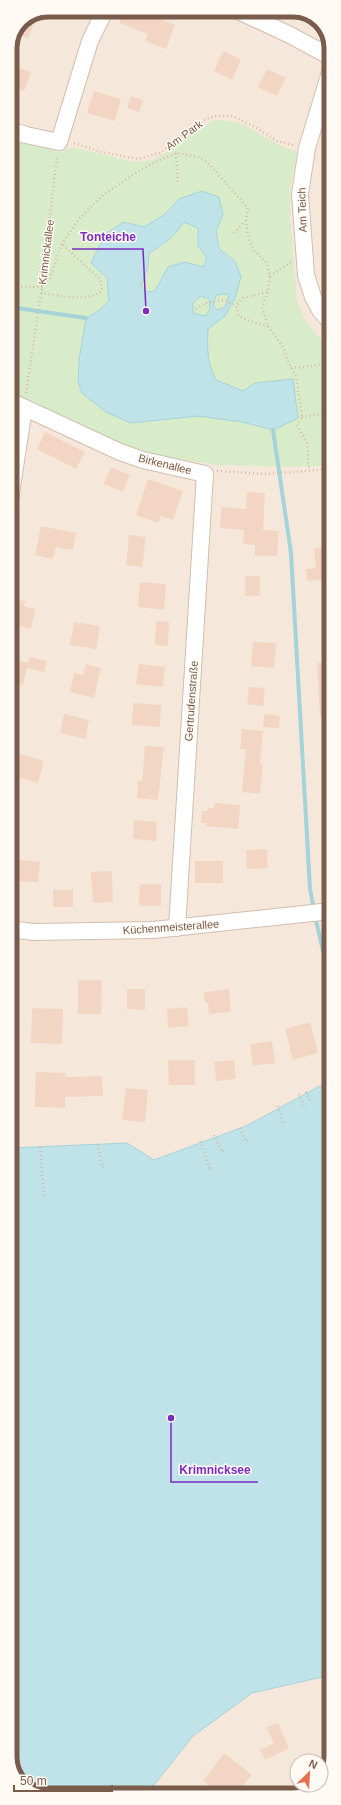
<svg xmlns="http://www.w3.org/2000/svg" width="341" height="1805" font-family="Helvetica,sans-serif">
	<rect width="100%" height="100%" fill="#fdf6ec"/>
	<path fill="#f5e8da" d="M48,10H298L320,21L331,43V1080L246,1126L154,1160L127,1143L10,1148V47L21,21Z
		M331,1675V1758L321,1782V1761H297V1785H316L298,1795H133L154,1785L193,1736L252,1693Z"/>
	<path fill="#d8ecc9" fill-rule="evenodd" d="M215,120L231,121L243,124L275,143L297,152L291,184L290,215L297,301L306,322L323,341L331,343V465L298,467L217,465L136,452L10,393V133L60,152L73,147L133,162L153,160L170,150L200,127ZM202,191L219,197L223,215L216,231L219,250L235,261C235,297 240,305 208,328C207,348 207,362 216,380L243,391L273,430L242,422L198,416L131,423L106,412L82,393L78,382L79,360L86,318L97,312L109,301L107,278L124,222L144,227L164,215L179,199Z
		M184,222L198,228V246L208,258L203,267L185,262L155,291L147,292L141,286L148,267L149,253L163,246Z
		M227,294L229,297L225,307L218,310L213,306L216,295Z
		M201,296L209,299L210,310L205,317L193,313V303Z"/>
	<path fill="#bfe3e8" stroke="#a5d3da" fill-rule="evenodd" d="M202,191L219,197L223,215L216,231L219,249L235,261L241,277L235,298L225,316L208,329C207,347 207,363 216,380L243,391L255,383L293,379L298,418L273,430L242,422L198,416L131,423L106,412L82,393L78,382L79,360L86,318L97,312L109,301L107,278L91,263L105,234L124,222L144,227L164,215L179,199ZM184,222L198,228V246L207,258L203,267L185,262L168,267L155,291L147,292L141,286L148,267L149,253C166,243 173,238 184,222ZM227,294L229,297L225,307L218,310L213,306L216,295ZM201,296L209,299L210,310L205,316L193,313V303Z
		M331,1080V1675L252,1693L193,1736L154,1785L133,1795H43L21,1784L10,1762V1148L127,1143L154,1160L246,1126Z"/>
	<g fill="none" stroke-linecap="round" stroke-linejoin="round">
		<path stroke="#a5d3da" stroke-width="4" d="M10,307L86,318
			M273,430L291,553L310,889L314,910
			M315,916L331,986"/>
	</g>
	<path fill="#f3d5c3" d="M131,10H146L145,13L175,25L166,49L145,41L148,34L119,23L123,11L130,13Z
		M38,14L28,38L16,33L21,21Z
		M223,51L241,60L232,80L214,71Z
		M13,66L31,72L24,91L10,86V74Z
		M267,69L286,78L277,96L258,87Z
		M94,91L121,99L115,121L87,113Z
		M131,96L143,100L139,112L127,108Z
		M45,432L85,452L76,469L37,449Z
		M111,467L130,475L123,492L104,484Z
		M148,479L183,491L173,520L161,516L158,523L136,515Z
		M247,492L265,493L263,530L279,531L277,556H255V545L243,544L244,530L220,528L221,507L246,509Z
		M41,526L76,533L73,550L56,547L53,559L35,555Z
		M129,535L146,537L142,567L126,565Z
		M331,547V579L307,581L306,569L316,568L314,548Z
		M245,576H260V596H245Z
		M140,582L166,584L164,610L138,607Z
		M13,599L25,601L24,606L35,609L31,629L20,626L15,650L10,649V614Z
		M156,621L169,622L168,646L155,645Z
		M74,622L100,626L96,649L70,645Z
		M253,642L276,643L274,668L251,666Z
		M30,657L47,661L44,672L27,668L28,663L23,685L10,682V658L28,663Z
		M331,662V716L320,717L317,663Z
		M86,664L101,668L94,698L70,692L74,673L83,675Z
		M139,664L165,667L163,687L136,684Z
		M249,687L265,688L263,706L247,704Z
		M133,703L161,705L160,727L132,725Z
		M64,714L89,720L86,739L60,733Z
		M264,714L280,716L279,728L263,727Z
		M242,729L263,731L260,764L263,765L260,794L242,792L246,749H240Z
		M145,746L164,747L158,800L137,798L138,781H142Z
		M10,751L44,761L38,783L10,775Z
		M215,803L240,805L238,829L206,826L207,823H201L202,811H207L208,808H214Z
		M134,820L157,822L156,841L133,839Z
		M267,849L268,868L247,869L246,850Z
		M18,860L40,862L38,882L17,881Z
		M195,861H223V883H195Z
		M112,871L113,902L93,903L91,872Z
		M140,884H161V906H139Z
		M53,890H73V907H53Z
		M78,980H102L101,1014H78Z
		M127,989H145V1010L127,1009Z
		M229,989L231,1012L209,1014L208,1003H205L204,992Z
		M187,1007L189,1026L168,1028L167,1009Z
		M32,1008L63,1009L62,1044L31,1043Z
		M310,1022L318,1053L293,1060L285,1029Z
		M272,1041L275,1063L253,1066L250,1044Z
		M168,1060H195V1085H169Z
		M234,1060L236,1079L216,1081L214,1062Z
		M36,1072L66,1073L65,1077L102,1076L103,1096L65,1097V1108L35,1107Z
		M126,1088L148,1090L145,1122L122,1120Z
		M278,1723L289,1748L265,1760L260,1750L274,1743L266,1727Z
		M224,1753L252,1775L235,1795H220L203,1781Z"/>
	<g fill="none" stroke-linecap="round" stroke-linejoin="round">
		<defs>
			<path id="minor" d="M236,10L288,34L331,57
				M331,69L307,148L300,194L306,275L313,297L320,310L331,323
				M10,130L26,135L59,142L90,41L105,10
				M10,401L120,452L143,460L205,474L177,928
				M10,500L24,408
				M10,929L34,932L153,930L331,911"/>
		</defs>
		<use href="#minor" stroke="#d1beb0" stroke-width="18"/>
		<path stroke="#d9b8a5" stroke-width="2.5" stroke-dasharray="1 3" stroke-linecap="butt" d="M74,143L101,152L138,159L160,153L198,123L214,116H233L257,128L277,141L293,145
			M176,153L178,183
			M234,233L245,221
			M270,276L291,262
			M10,283L20,287H42L49,280L62,244L79,219L103,195L130,177L151,164L176,153L198,157L208,163L248,208L246,220L248,235L253,250L266,262L270,276L268,292L262,307L268,326L282,345L291,368L296,376L302,417L297,425L307,443L309,470
			M267,292L243,298L236,306L239,316L254,323L268,326
			M41,293C60,295 85,303 102,291L100,279L62,244
			M196,309L205,303L225,300L236,306
			M291,368L314,366L331,360
			M26,393L42,287L57,156
			M302,417L322,414
			M217,471L267,474L331,469
			M306,1092L311,1103
			M299,1094L305,1109
			M278,1106L283,1123
			M326,1121L331,1119
			M240,1128L245,1141L250,1140
			M214,1135L222,1152L225,1150
			M200,1141L210,1168L213,1167
			M98,1144L102,1167L106,1166
			M40,1147L44,1197"/>
		<use href="#minor" stroke="#fff" stroke-width="16"/>
	</g>
	<g text-anchor="middle" stroke-width="3" stroke-linejoin="round" paint-order="stroke">
		<g font-size="11" fill="#7a5c4d" stroke="#fffaf3">
			<text transform="translate(184 135) rotate(-36)" y="4">Am Park</text>
			<text transform="translate(302 210) rotate(-92)" y="4">Am Teich</text>
			<text transform="translate(46 252) rotate(-83)" y="4">Krimnickallee</text>
			<text transform="translate(165 464) rotate(14)" y="4">Birkenallee</text>
			<text transform="translate(191 701) rotate(-86)" y="4">Gertrudenstraße</text>
			<text transform="translate(171 927) rotate(-4)" y="4">Küchenmeisterallee</text>
		</g>
	</g>
	<path d="M0 0H341V1805H0ZM48 17H293A31 31 0 0 1 324 48V1757A31 31 0 0 1 293 1788H48A31 31 0 0 1 17 1757V48A31 31 0 0 1 48 17Z" fill="#fffaf3" fill-rule="evenodd"/>
	<path fill="none" stroke="#7a5c4d" stroke-width="5" d="M48 17H293A31 31 0 0 1 324 48V1757A31 31 0 0 1 293 1788H48A31 31 0 0 1 17 1757V48A31 31 0 0 1 48 17Z"/>
	<path fill="none" stroke="#7b2cbf" stroke-width="1.5" d="M146 311L143 249H72M171 1418L171 1482H258"/>
	<g fill="#7b2cbf" stroke="#fffaf3" stroke-width="1.5">
		<circle cx="146" cy="311" r="4"/>
		<circle cx="171" cy="1418" r="4"/>
	</g>
	<g font-size="12" text-anchor="middle" font-weight="bold" fill="#7b2cbf" stroke="#fffaf3" stroke-width="3" stroke-linejoin="round" paint-order="stroke">
		<text x="108" y="241">Tonteiche</text>
		<text x="215" y="1474">Krimnicksee</text>
	</g>
	<g transform="translate(309 1773) rotate(25)"><circle r="19" fill="#fffaf3" stroke="#cabbb1"/>
	<path d="M0-3L7 15L0 10L-7 15Z" fill="#e76f51"/>
	<text y="-6" font-size="11" font-weight="bold" text-anchor="middle" fill="#7a5c4d">N</text>
	</g>
	<path d="M14 1785v6h98v-6" fill="none" stroke="#7a5c4d" stroke-width="2"/>
	<text x="20" y="1785" font-size="12" fill="#7a5c4d" stroke="#fffaf3" stroke-width="3" paint-order="stroke">50 m</text>
</svg>
